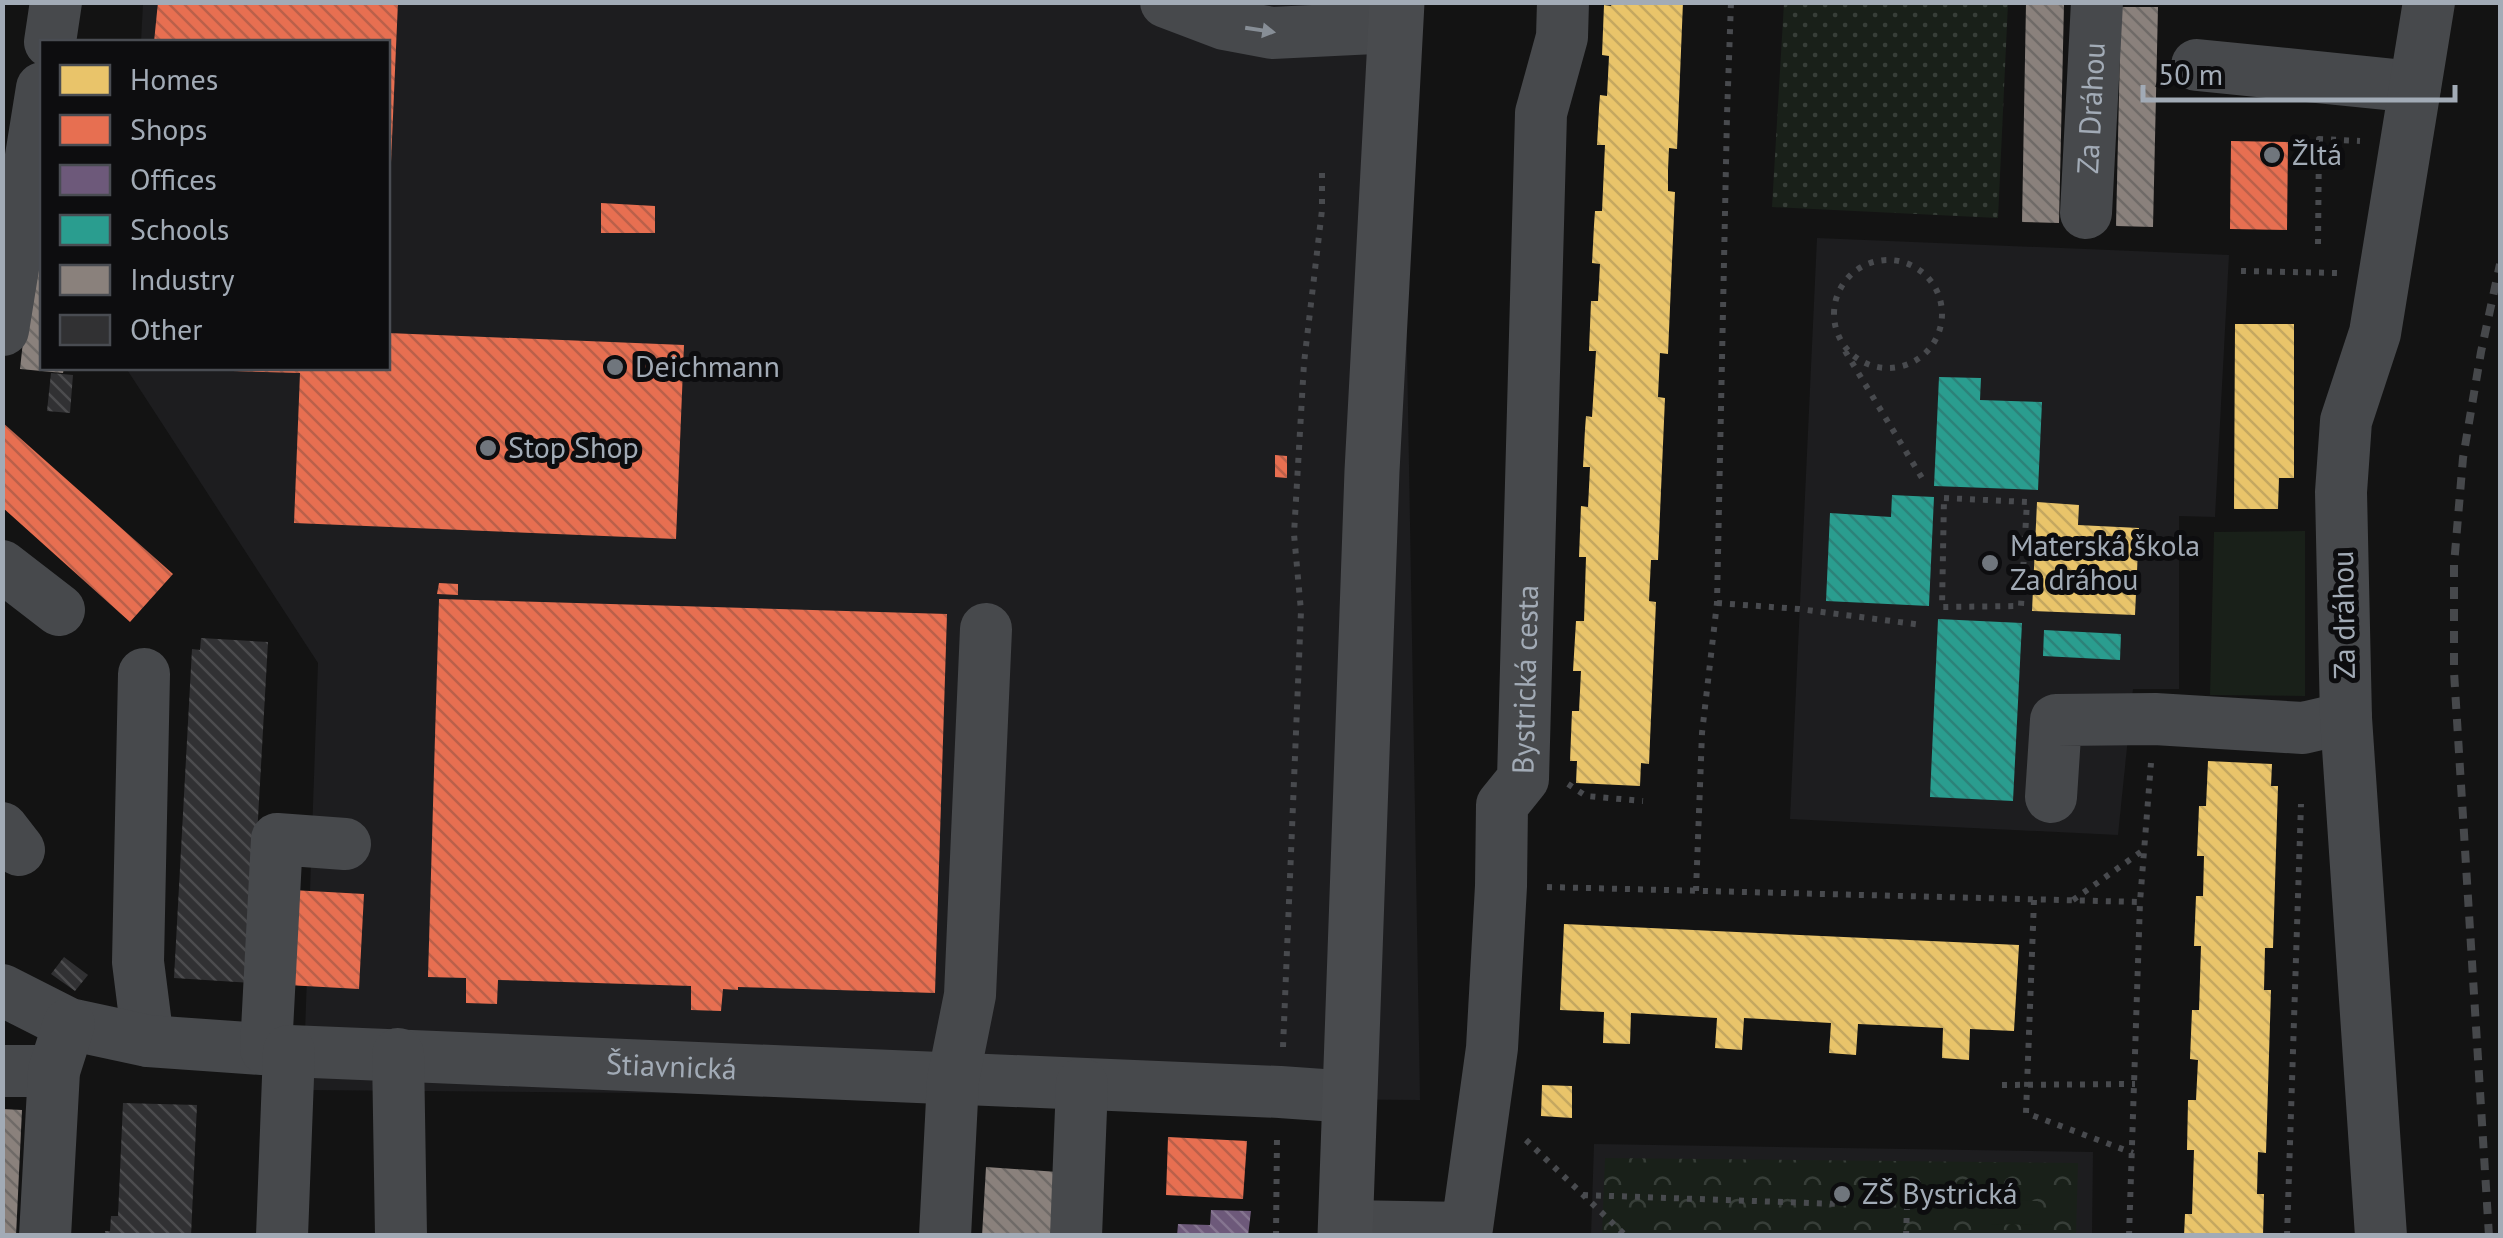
<svg xmlns="http://www.w3.org/2000/svg" width="2503" height="1238" font-family="'PT Sans',sans-serif">
	<defs>
		<pattern id="grass-dots" width="8" height="8" patternUnits="userSpaceOnUse" patternTransform="scale(2.5)"><rect width="8" height="8" fill="#192019"/><path d="M2 2h.1M6 6h.1" fill="none" stroke="#373e38" stroke-width="1.8" stroke-linecap="round"/></pattern>
		<pattern id="park-crowns" width="20" height="18" patternUnits="userSpaceOnUse" patternTransform="scale(2.5)"><rect width="20" height="18" fill="#192019"/><path d="M2 6a3 3 0 1 1 6 0M12 15a3 3 0 1 1 6 0" fill="none" stroke="#373e38"/></pattern>
		<pattern id="homes-back-hatch" width="6" height="6" patternUnits="userSpaceOnUse" patternTransform="scale(2.5)"><rect width="6" height="6" fill="#e9c46a"/><path d="M-1 5l2 2M0 0l6 6M5-1l2 2" fill="none" stroke="#c4a760"/></pattern>
		<pattern id="shops-back-hatch" width="6" height="6" patternUnits="userSpaceOnUse" patternTransform="scale(2.5)"><rect width="6" height="6" fill="#e76f51"/><path d="M-1 5l2 2M0 0l6 6M5-1l2 2" fill="none" stroke="#ba604a"/></pattern>
		<pattern id="offices-back-hatch" width="6" height="6" patternUnits="userSpaceOnUse" patternTransform="scale(2.5)"><rect width="6" height="6" fill="#6d597a"/><path d="M-1 5l2 2M0 0l6 6M5-1l2 2" fill="none" stroke="#857590"/></pattern>
		<pattern id="schools-back-hatch" width="6" height="6" patternUnits="userSpaceOnUse" patternTransform="scale(2.5)"><rect width="6" height="6" fill="#2a9d8f"/><path d="M-1 5l2 2M0 0l6 6M5-1l2 2" fill="none" stroke="#2c8279"/></pattern>
		<pattern id="industry-back-hatch" width="6" height="6" patternUnits="userSpaceOnUse" patternTransform="scale(2.5)"><rect width="6" height="6" fill="#8a817c"/><path d="M-1 5l2 2M0 0l6 6M5-1l2 2" fill="none" stroke="#6f6a67"/></pattern>
		<pattern id="building-back-hatch" width="6" height="6" patternUnits="userSpaceOnUse" patternTransform="scale(2.5)"><rect width="6" height="6" fill="#313133"/><path d="M-1 5l2 2M0 0l6 6M5-1l2 2" fill="none" stroke="#4c4c4e"/></pattern>
	</defs>
	<rect width="100%" height="100%" fill="#131313"/>
	<path fill="#1d1d1f" d="M143,3H1401L1420,1100L303,1090L318,663L126,368H388V42H141Z
		M1817,238L2229,255L2215,517L2179,516V689H2133L2118,835L1790,819Z
		M1594,1144L2093,1152L2092,1235L1591,1236Z"/>
	<path fill="url(#grass-dots)" d="M1784,3H2008L1998,218L1772,207Z"/>
	<path fill="url(#park-crowns)" d="M1605,1158L2078,1163L2076,1235L1602,1236Z"/>
	<path fill="#192019" d="M2305,531V696L2210,695L2214,532Z
		M1990,1200L2038,1201V1225L1990,1224Z"/>
	<path fill="url(#homes-back-hatch)" d="M1612,2H1683L1677,149L1669,148L1668,170V191L1675,192L1668,354L1660,353L1658,397L1665,398L1658,560H1651L1649,601L1656,602L1649,764L1641,763L1640,786L1576,783L1577,761H1570L1572,711H1579L1581,671H1573L1576,621H1584L1586,557H1579L1581,506L1588,507L1590,467H1583L1585,429L1586,416L1592,417L1596,351H1589L1591,301H1598L1600,264L1592,263L1594,225L1595,211H1602L1605,145H1597L1599,108L1600,95L1607,96L1609,56L1602,55L1604,5L1611,6Z
		M2235,324H2294V478H2279L2278,509H2234Z
		M2037,502L2079,505L2078,525L2139,528L2135,615L2032,611Z
		M2208,761L2272,764L2271,786H2278L2273,948H2265L2264,990H2271L2266,1153L2258,1152L2257,1194H2264L2263,1236H2184L2185,1214H2192L2194,1150H2187L2188,1100H2196L2198,1060L2190,1059L2192,1010H2199L2201,946H2194L2196,896H2203L2204,856H2197L2199,806H2206Z
		M1564,924L2019,945L2014,1031L1970,1029L1969,1060L1942,1058L1943,1028L1858,1024L1856,1055L1829,1053L1831,1023L1744,1018L1742,1050L1715,1048L1717,1018L1631,1013L1630,1044L1603,1043L1604,1012L1560,1010Z
		M1542,1085L1572,1086V1118L1541,1116Z"/>
	<path fill="url(#shops-back-hatch)" d="M158,2H398L391,162H388V42H154Z
		M2231,141L2288,142L2287,230L2230,229Z
		M601,203L655,206V233H601Z
		M388,333L684,345L676,539L294,523L300,373L233,371V368H388Z
		M2,422L173,574L130,622L2,507Z
		M1275,455L1287,456V478L1275,477Z
		M439,583L458,584V595L437,594Z
		M439,599L947,614L935,993L738,987V990L723,989L721,1011L691,1010V986L498,980L497,1004L466,1003V978L428,977Z
		M292,890L364,894L359,989L287,985Z
		M1168,1137L1247,1141L1243,1199L1166,1195Z"/>
	<path fill="url(#offices-back-hatch)" d="M1211,1210L1251,1211L1248,1236H1177L1178,1224L1210,1225Z"/>
	<path fill="url(#schools-back-hatch)" d="M1939,377L1981,378L1980,400L2042,402L2038,490L1934,486Z
		M1892,495L1934,497L1929,606L1826,601L1830,513L1891,517Z
		M1938,619L2022,623L2013,801L1930,797Z
		M2044,630L2121,634L2120,660L2043,656Z"/>
	<path fill="url(#industry-back-hatch)" d="M2026,3L2064,4L2059,223L2022,222Z
		M2121,7H2158L2153,227L2116,226Z
		M40,187H42V368H64L63,373L20,369Z
		M2,1109L22,1110L16,1236H2Z
		M986,1167L1058,1172L1054,1236H982Z"/>
	<path fill="url(#building-back-hatch)" d="M51,373L73,375L70,413L47,411Z
		M201,638L268,642L254,889L268,984L174,978L192,649L200,650Z
		M64,957L88,975L75,991L51,974Z
		M123,1103L197,1105L191,1236H105V1231H110L111,1216H118Z"/>
	<g fill="none" stroke-linecap="round" stroke-linejoin="round">
		<path stroke="#484a4e" stroke-width="6" stroke-dasharray="5 8" stroke-linecap="butt" d="M2318,244L2319,139L2360,141
			M1834 314a54 54 0 1 1 108 0a54 54 0 1 1-108 0Z
			M2241,271L2338,273
			M1845,351L1922,478
			M1944,498L2027,502L2021,606L1942,607Z
			M1717,603L1799,609L1922,625
			M1568,784L1586,796L1643,801
			M1547,887L2140,902L2151,763
			M1696,891L1702,733L1717,603L1727,115L1731,2
			M2034,900L2026,1113L2133,1153
			M2073,900L2145,849
			M1283,1047L1301,611L1294,534L1304,363L1322,210V165
			M2002,1085L2135,1084
			M1526,1140L1626,1236
			M1583,1195L1839,1204
			M1276,1236L1277,1139
			M1906,1236L1907,1207
			M2129,1236L2140,902
			M2287,1236L2301,804"/>
		<g stroke="#47494c" stroke-width="52">
			<path d="M1166,2L1224,24L1272,33L1395,27"/>
			<path d="M50,42L56,2"/>
			<path d="M2197,65L2415,87"/>
			<path id="s1" d="M2086,213L2097,2"/>
			<path d="M3,330L42,88"/>
			<path d="M2,566L59,610"/>
			<path d="M144,674L138,962L148,1041"/>
			<path d="M2051,797L2056,720L2155,719L2303,728L2346,718"/>
			<path d="M2,828L19,850"/>
			<path id="s2" d="M2,990L69,1024L148,1041L289,1051L1280,1092L1351,1097"/>
			<path d="M266,1049L277,839L345,844"/>
			<path d="M398,1054L401,1236"/>
			<path d="M2,1071H54"/>
			<path id="s3" d="M1345,1226L1467,1228L1492,1048L1501,886L1502,805L1523,779L1541,113L1562,37L1563,2"/>
			<path d="M45,1236L54,1071L69,1024"/>
			<path d="M282,1236L289,1051"/>
			<path d="M945,1236L953,1080L970,995L986,629"/>
			<path d="M1076,1236L1082,1084"/>
			<path d="M2381,1236L2346,718L2341,492L2346,421L2375,333L2429,2"/>
		</g>
		<path stroke="#494b4e" stroke-width="55" d="M1345,1236L1372,471L1397,2"/>
		<path stroke="#46484b" stroke-width="8" stroke-dasharray="12 10" stroke-linecap="butt" d="M2489,1236L2454,672V565L2463,458L2481,352L2500,264"/>
	</g>
	<defs><path id="oneway-solid" d="M-6-.8H1V-3.2L6.5 0L1 3.2V.8H-6Z" transform="scale(2.5)"/></defs>
	<use fill="#878e96" href="#oneway-solid" transform="translate(1260 30) rotate(9)"/>
	<g fill="#70767d" stroke="#0d0d0f" stroke-width="4">
		<circle cx="2272" cy="155" r="10"/>
		<circle cx="615" cy="367" r="10"/>
		<circle cx="488" cy="448" r="10"/>
		<circle cx="1990" cy="563" r="10"/>
		<circle cx="1842" cy="1194" r="10"/>
	</g>
	<g text-anchor="middle" stroke-width="10" stroke-linejoin="round" paint-order="stroke">
		<g font-size="30" fill="#a2abb6" stroke="#0d0d0f">
			<text dy="10" stroke="none"><textPath href="#s1" startOffset="105">Za Dráhou</textPath></text>
			<text transform="translate(2344 615) rotate(-91)" y="10">Za dráhou</text>
			<text dy="10" stroke="none"><textPath href="#s3" startOffset="680">Bystrická cesta</textPath></text>
			<text dy="10" stroke="none"><textPath href="#s2" startOffset="680">Štiavnická</textPath></text>
		</g>
		<g font-size="30" fill="#a2abb6" stroke="#0d0d0f" text-anchor="start">
			<text x="2292" y="165">Žltá</text>
			<text x="635" y="377">Deichmann</text>
			<text x="508" y="458">Stop Shop</text>
			<text x="2010" y="556">Materská škola<tspan x="2010" dy="34">Za dráhou</tspan></text>
			<text x="1862" y="1204">ZŠ Bystrická</text>
		</g>
	</g>
	<rect width="2503" height="1238" fill="none" stroke="#a2abb6" stroke-width="10"/>
	<rect x="40" y="40" width="350" height="330" fill="#0d0d0f" stroke="#494c52" stroke-width="2.5"/>
	<rect x="60" y="65" width="50" height="30" fill="#e9c46a" stroke="#494c52" stroke-width="2.5"/>
	<text x="130" y="90" font-size="30" fill="#a2abb6">Homes</text>
	<rect x="60" y="115" width="50" height="30" fill="#e76f51" stroke="#494c52" stroke-width="2.5"/>
	<text x="130" y="140" font-size="30" fill="#a2abb6">Shops</text>
	<rect x="60" y="165" width="50" height="30" fill="#6d597a" stroke="#494c52" stroke-width="2.5"/>
	<text x="130" y="190" font-size="30" fill="#a2abb6">Offices</text>
	<rect x="60" y="215" width="50" height="30" fill="#2a9d8f" stroke="#494c52" stroke-width="2.5"/>
	<text x="130" y="240" font-size="30" fill="#a2abb6">Schools</text>
	<rect x="60" y="265" width="50" height="30" fill="#8a817c" stroke="#494c52" stroke-width="2.5"/>
	<text x="130" y="290" font-size="30" fill="#a2abb6">Industry</text>
	<rect x="60" y="315" width="50" height="30" fill="#313133" stroke="#494c52" stroke-width="2.5"/>
	<text x="130" y="340" font-size="30" fill="#a2abb6">Other</text>
	<path d="M2143 85v15h312v-15" fill="none" stroke="#a2abb6" stroke-width="5"/>
	<text x="2158" y="85" font-size="30" fill="#a2abb6" stroke="#0d0d0f" stroke-width="8" paint-order="stroke">50 m</text>
</svg>
